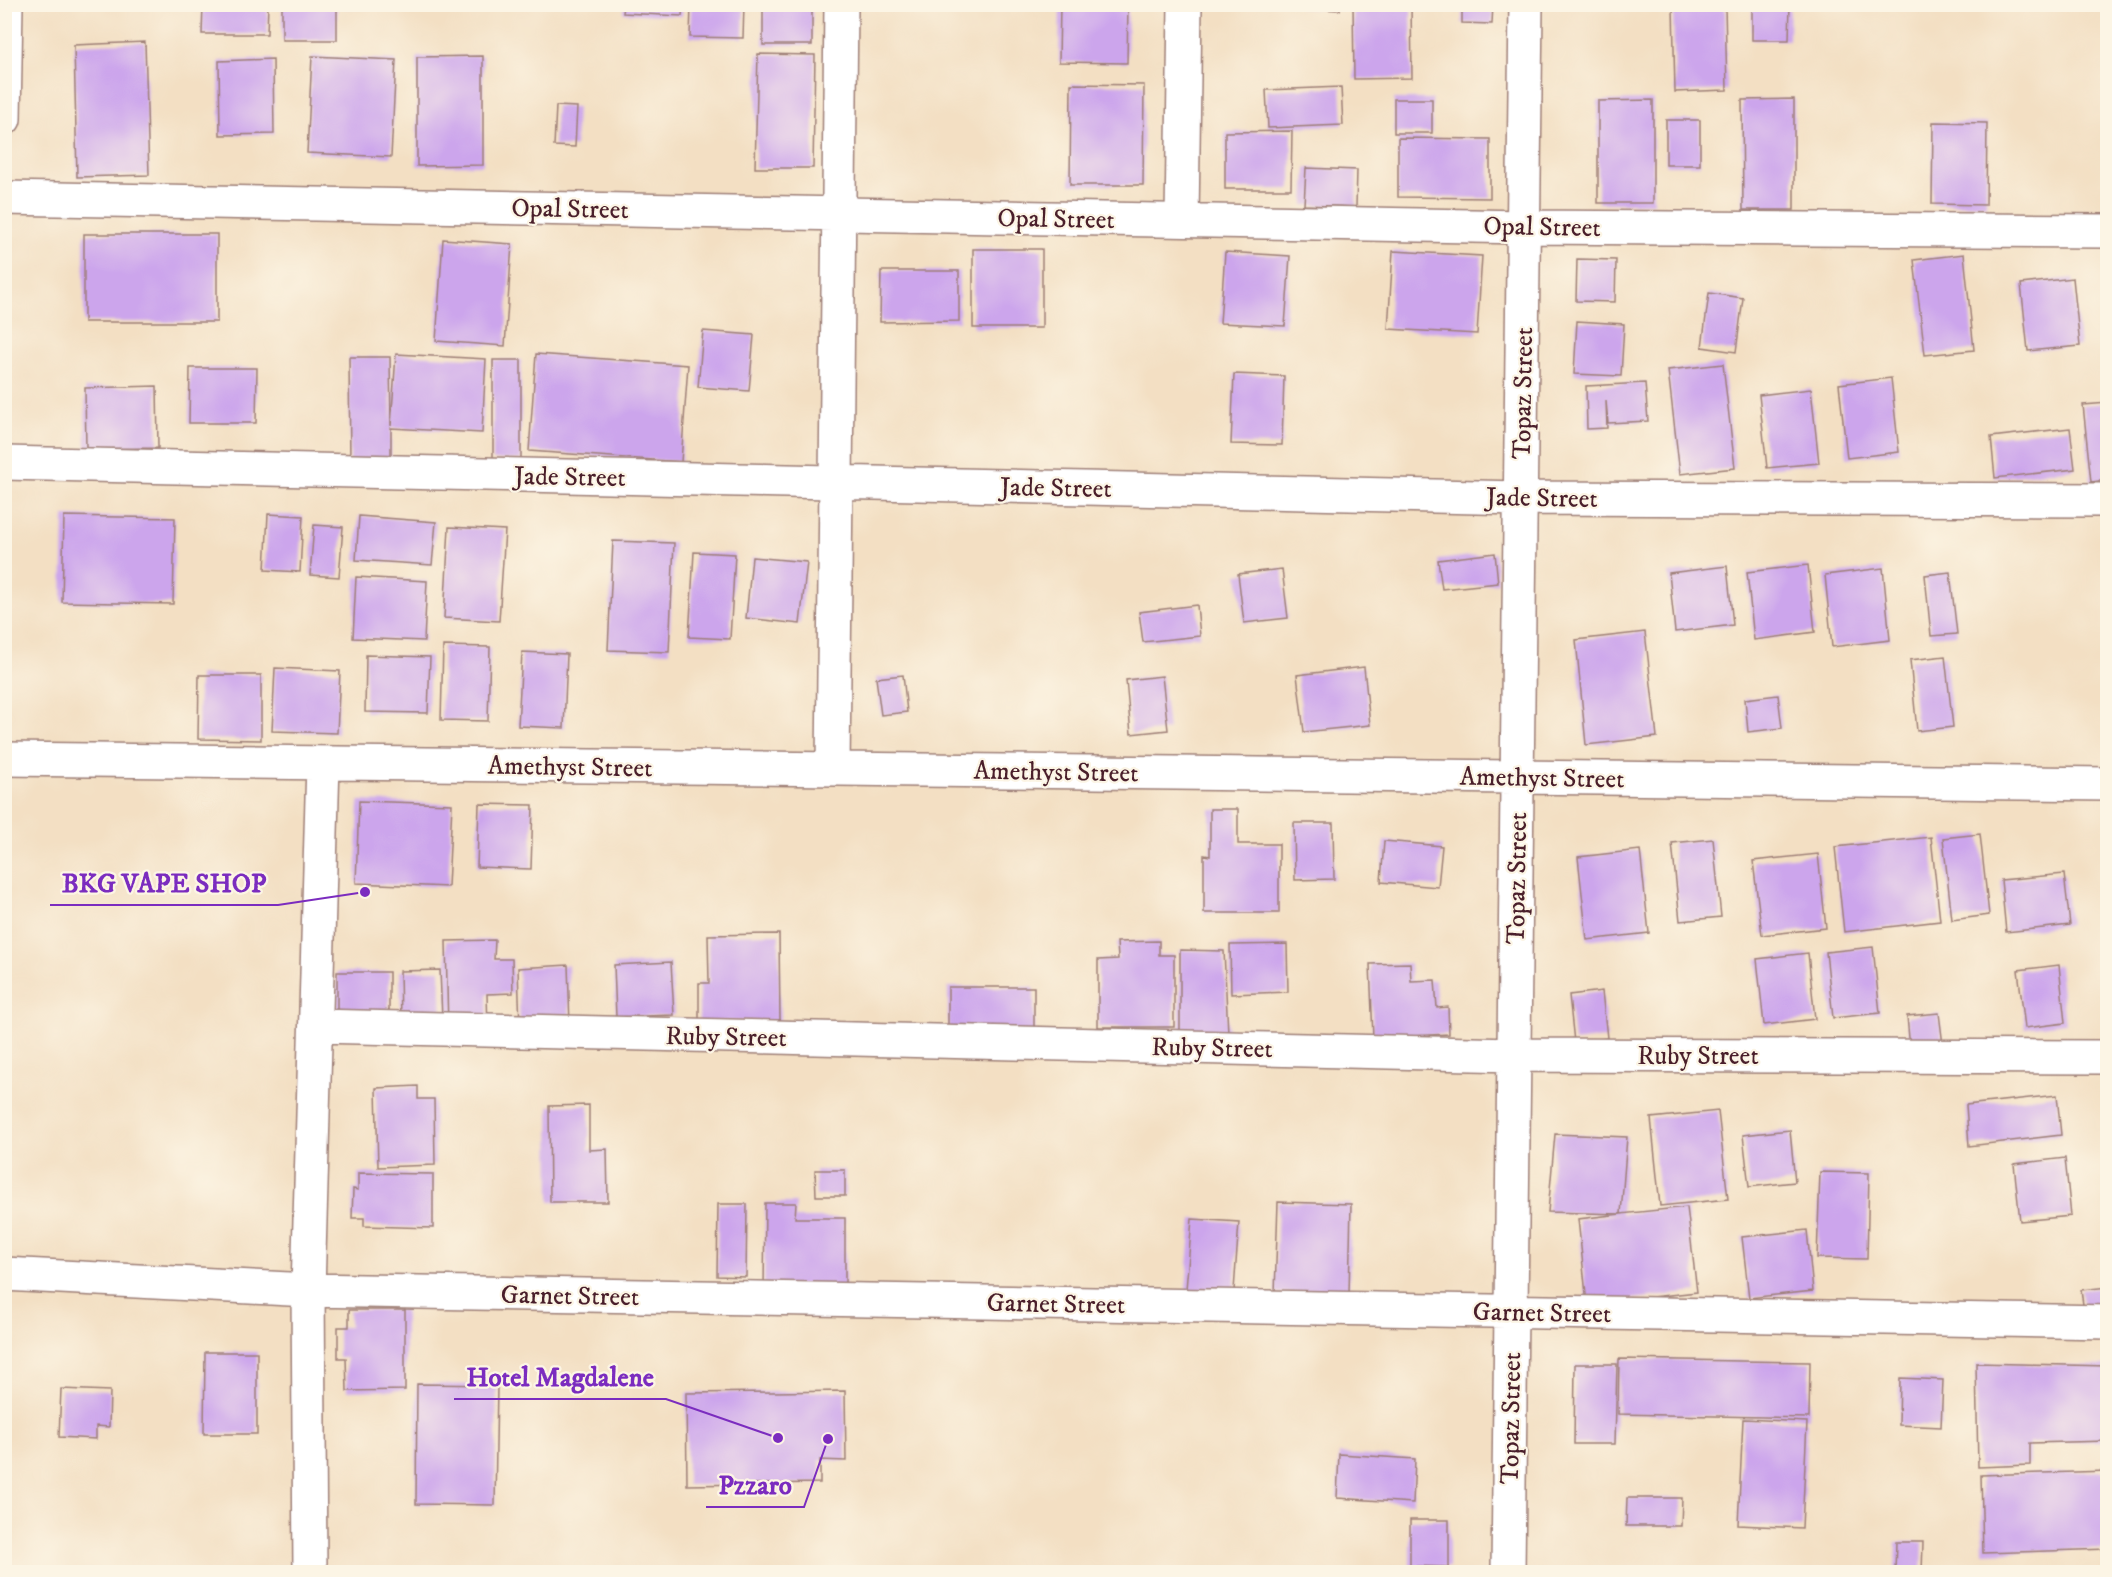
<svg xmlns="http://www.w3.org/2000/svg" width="2112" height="1577" font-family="'IM FELL DW Pica',serif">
	<rect width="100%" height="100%" fill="#fcf5e5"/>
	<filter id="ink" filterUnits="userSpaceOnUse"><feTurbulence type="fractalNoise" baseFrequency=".0167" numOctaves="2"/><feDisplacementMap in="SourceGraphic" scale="12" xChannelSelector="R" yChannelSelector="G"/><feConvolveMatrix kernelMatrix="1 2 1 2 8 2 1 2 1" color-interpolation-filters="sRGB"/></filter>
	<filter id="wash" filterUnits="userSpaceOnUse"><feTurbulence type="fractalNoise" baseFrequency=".008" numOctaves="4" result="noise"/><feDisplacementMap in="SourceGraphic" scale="24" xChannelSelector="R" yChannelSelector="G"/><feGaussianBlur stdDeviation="1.35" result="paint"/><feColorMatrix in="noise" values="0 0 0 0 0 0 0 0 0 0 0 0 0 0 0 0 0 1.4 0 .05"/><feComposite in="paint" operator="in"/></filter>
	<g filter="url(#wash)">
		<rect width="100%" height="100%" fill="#f3dfc3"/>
		<g id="blocks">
			<path fill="#cca5ec" d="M203,4H268L267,34H202Z
				M282,4H337V40H282Z
				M345,4H396V9L345,8Z
				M624,4H683L682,16L623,13Z
				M691,4H744L743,38L690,37Z
				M763,4H812V45H763Z
				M1060,4H1128L1127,63L1059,62Z
				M1353,4H1411L1412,78L1354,79Z
				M1462,4H1493L1492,24L1462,23Z
				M1752,4H1790L1789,40H1752Z
				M1300,5H1341L1340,10L1300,8Z
				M1725,6L1727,90L1675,92L1673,7Z
				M145,42L149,175L77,177L74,45Z
				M758,54L815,55L813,168H755Z
				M312,56L396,60L391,157L307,153Z
				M483,56V165L417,166V57Z
				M273,59L274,134L220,135L219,61Z
				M1071,84L1144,85L1143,185H1070Z
				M1341,87L1343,125L1268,128L1266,90Z
				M1394,99H1432V133H1394Z
				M1794,99V210H1743L1742,100Z
				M1653,100V203H1598V101Z
				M556,106L577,107L575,147L554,146Z
				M1666,120H1700V165H1666Z
				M1933,122L1987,123L1986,205L1932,204Z
				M1292,131L1291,189H1225V132Z
				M1398,138L1490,139V198L1398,197Z
				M1306,168L1357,170L1356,207L1304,205Z
				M84,234H217V322H84Z
				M443,239L512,244L505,346L436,341Z
				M973,249H1042V328H973Z
				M1393,251L1482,256L1477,334L1388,329Z
				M1225,252L1290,256L1285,326L1220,323Z
				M1964,254L1974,350L1925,355L1914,260Z
				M1577,259L1616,260L1615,302L1576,301Z
				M881,271H959V321L880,322Z
				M2073,278L2080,346L2028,351L2021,284Z
				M1709,293L1743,298L1736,352L1702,347Z
				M1577,321L1624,324L1621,376L1574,374Z
				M703,331L754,335L749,391L698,387Z
				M396,354L486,359L482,433L391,428V464H350L349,357H390L391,426Z
				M536,354L688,365L681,462L529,451Z
				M493,360H521V460H493Z
				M1723,364L1735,468L1680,474L1668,370Z
				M190,368H257L256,423H189Z
				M1234,374L1284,376L1282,445L1231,444Z
				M1891,378L1899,452L1847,458L1839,384Z
				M1645,383L1648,421L1608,423L1606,401L1607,428L1587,429L1586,386Z
				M157,386L158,448L86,449L85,388Z
				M1811,389L1819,463L1767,468L1759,395Z
				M2108,403V480L2091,482L2083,405Z
				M2070,428L2075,469L1995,478L1991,437Z
				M268,514L303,516L300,572L265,570Z
				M64,516L175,518L173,604L62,602Z
				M359,516L436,522L432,565L356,560Z
				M314,525L343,527L339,577L310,575Z
				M449,527L505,530L499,621L444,618Z
				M613,541L674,543L669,652L608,650Z
				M694,552L735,554L730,639L689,637Z
				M1495,553L1498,583L1442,589L1438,560Z
				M752,557L807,562L800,624L746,618Z
				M1808,565L1815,632L1754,640L1747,572Z
				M1727,566L1733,625L1675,632L1669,573Z
				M1883,568L1890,640L1832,647L1825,575Z
				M1282,569L1288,618L1244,623L1238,574Z
				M1950,572L1957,634L1931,636L1925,575Z
				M356,577L427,581L424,641L353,638Z
				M1197,605L1200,636L1143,642L1139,612Z
				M1645,632L1657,737L1586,745L1576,640Z
				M443,646L490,647L488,721L441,720Z
				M522,652L567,654L564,728L518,726Z
				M366,655L430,657L428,713L365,712Z
				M1945,656L1953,727L1917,731L1910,660Z
				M1364,667L1370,725L1304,732L1297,675Z
				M275,668L340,671L337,733L272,731Z
				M199,675H261V740L198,739Z
				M903,675L907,712L881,715L876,678Z
				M1162,676L1168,730L1131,734L1126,680Z
				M1778,695L1782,728L1748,732L1745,699Z
				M359,801L452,804L448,887L356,883Z
				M479,804L533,805L531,869L477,867Z
				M1210,809H1238V844H1279V913H1204V855L1210,856Z
				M1294,823H1333L1334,879L1295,880Z
				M1980,834L1989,915L1952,920L1943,838Z
				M1931,837L1940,921L1844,932L1835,847Z
				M1713,839L1721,917L1680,921L1672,843Z
				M1384,841L1442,846L1438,887L1381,882Z
				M1640,850L1649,933L1587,940L1578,857Z
				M1818,854L1826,928L1762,935L1753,861Z
				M2064,874L2070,925L2006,932L2001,880Z
				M779,934L780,1021L699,1022V983H709L708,935Z
				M495,940L494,959H512L513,993L487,994L488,1028L448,1029L446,941Z
				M1159,941V955H1174V1027H1098V960L1118,959L1117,942Z
				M1287,944L1288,992L1231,994L1230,945Z
				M1873,947L1880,1013L1833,1018L1826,952Z
				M1180,950L1224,951L1228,1033H1180Z
				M1808,953L1815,1019L1764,1025L1757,959Z
				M671,962L674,1015L616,1017L614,965Z
				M1410,963L1411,981L1435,980L1437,1008L1448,1007L1449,1034L1373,1038L1370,964Z
				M568,965L570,1025L520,1027L518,968Z
				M2059,965L2065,1023L2025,1028L2018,970Z
				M440,970L442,1019L401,1020L400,971Z
				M337,972H389V1024L337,1025Z
				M948,987H1034V1039H948Z
				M1602,991L1607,1038L1574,1042L1569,995Z
				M1939,1013L1943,1045L1910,1049L1907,1016Z
				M418,1086V1099H434L435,1165L378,1167L376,1088Z
				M2057,1095L2061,1135L1969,1146L1966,1105Z
				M589,1105V1150L607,1149L608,1202H550L549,1106Z
				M1718,1111L1728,1199L1660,1206L1651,1118Z
				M1790,1130L1795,1182L1749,1187L1743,1135Z
				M1555,1134L1627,1137L1621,1214L1687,1207L1697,1292L1587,1304L1578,1219L1621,1214L1548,1212Z
				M2065,1158L2071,1216L2020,1221L2014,1164Z
				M815,1170H845V1196H816Z
				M1820,1172L1869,1173L1867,1259L1817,1258Z
				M358,1173L433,1174V1228L364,1226V1218H352L353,1189L358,1190Z
				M1278,1202L1351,1204L1349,1295L1275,1293Z
				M765,1203H796L795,1218H845V1289H764Z
				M718,1204H747L746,1277L717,1276Z
				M1192,1219L1239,1222L1233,1304L1185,1301Z
				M1807,1230L1813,1291L1749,1298L1742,1237Z
				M2108,1287V1310L2084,1312L2081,1290Z
				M349,1310H405V1390L347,1391L346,1358H338V1327H349Z
				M205,1352H257V1434H204Z
				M1619,1359L1810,1362L1809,1418L1618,1414Z
				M1976,1363L2108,1366V1441L2030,1443V1465L1978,1467Z
				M1575,1364H1617L1615,1444H1574Z
				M1900,1378L1943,1380L1941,1427L1899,1425Z
				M417,1384L497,1385L495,1505L416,1504Z
				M61,1389L110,1391L109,1427L96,1426V1439L59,1437Z
				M845,1391L846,1461L820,1460V1483L687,1485L686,1393Z
				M1743,1419L1807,1422L1802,1528L1738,1525Z
				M1339,1454L1415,1459L1413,1503L1337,1498Z
				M2108,1471V1549L1983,1553L1981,1475Z
				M1627,1498H1682L1681,1526H1626Z
				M1410,1520H1449V1567L1410,1566Z
				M1896,1542H1923L1922,1572H1895Z"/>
		</g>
	</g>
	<g filter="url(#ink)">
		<use href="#blocks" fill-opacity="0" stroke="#9e7f77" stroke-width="1.5"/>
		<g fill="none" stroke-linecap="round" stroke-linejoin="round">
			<defs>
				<path id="minor" d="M4,119L6,4
					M4,198L1524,227L2108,231
					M1182,220L1185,4
					M4,463L1520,498L2108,500
					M4,759L2108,784
					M833,769L841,4
					M317,1026L1514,1055L2108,1057
					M4,1274L308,1290L2108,1322
					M310,1572L308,1290L323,763
					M1508,1572L1526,4"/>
			</defs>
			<use href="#minor" stroke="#9e7f77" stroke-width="36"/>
			<use href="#minor" stroke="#fff" stroke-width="33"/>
		</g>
	</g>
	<g text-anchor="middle" stroke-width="4.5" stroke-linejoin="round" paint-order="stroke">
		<g font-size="26" fill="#4a1f2b" stroke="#fcf5e5">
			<text transform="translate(570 208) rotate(1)" y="9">Opal Street</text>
			<text transform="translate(1056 218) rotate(1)" y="9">Opal Street</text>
			<text transform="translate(1542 226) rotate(1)" y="9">Opal Street</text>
			<text transform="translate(1522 393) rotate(-89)" y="9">Topaz Street</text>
			<text transform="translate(570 476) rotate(1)" y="9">Jade Street</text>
			<text transform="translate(1056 487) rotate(1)" y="9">Jade Street</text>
			<text transform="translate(1542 497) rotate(1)" y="9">Jade Street</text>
			<text transform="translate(570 766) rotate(1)" y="9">Amethyst Street</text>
			<text transform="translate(1056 771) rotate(1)" y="9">Amethyst Street</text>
			<text transform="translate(1542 777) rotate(1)" y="9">Amethyst Street</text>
			<text transform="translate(1516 878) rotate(-89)" y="9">Topaz Street</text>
			<text transform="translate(726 1036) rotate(1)" y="9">Ruby Street</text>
			<text transform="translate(1212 1047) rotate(1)" y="9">Ruby Street</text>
			<text x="1698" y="1064">Ruby Street</text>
			<text transform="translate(570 1295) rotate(1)" y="9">Garnet Street</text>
			<text transform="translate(1056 1303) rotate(1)" y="9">Garnet Street</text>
			<text transform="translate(1542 1312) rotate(1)" y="9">Garnet Street</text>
			<text transform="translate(1510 1418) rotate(-89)" y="9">Topaz Street</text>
		</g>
	</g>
	<path fill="none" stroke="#7b2cbf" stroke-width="2" d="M365 892L278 905H50M778 1438L666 1399H454M828 1439L804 1507H706"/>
	<g fill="#7b2cbf" stroke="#fcf5e5" stroke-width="2">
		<circle cx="365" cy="892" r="6"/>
		<circle cx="778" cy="1438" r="6"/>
		<circle cx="828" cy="1439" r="6"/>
	</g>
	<g font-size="27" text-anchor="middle" font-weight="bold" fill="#7b2cbf" stroke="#fcf5e5" stroke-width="4.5" stroke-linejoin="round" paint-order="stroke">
		<text x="164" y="892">BKG VAPE SHOP</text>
		<text x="560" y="1386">Hotel Magdalene</text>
		<text x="755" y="1494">Pzzaro</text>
	</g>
	<rect width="2112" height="1577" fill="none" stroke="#fcf5e5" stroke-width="24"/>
</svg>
